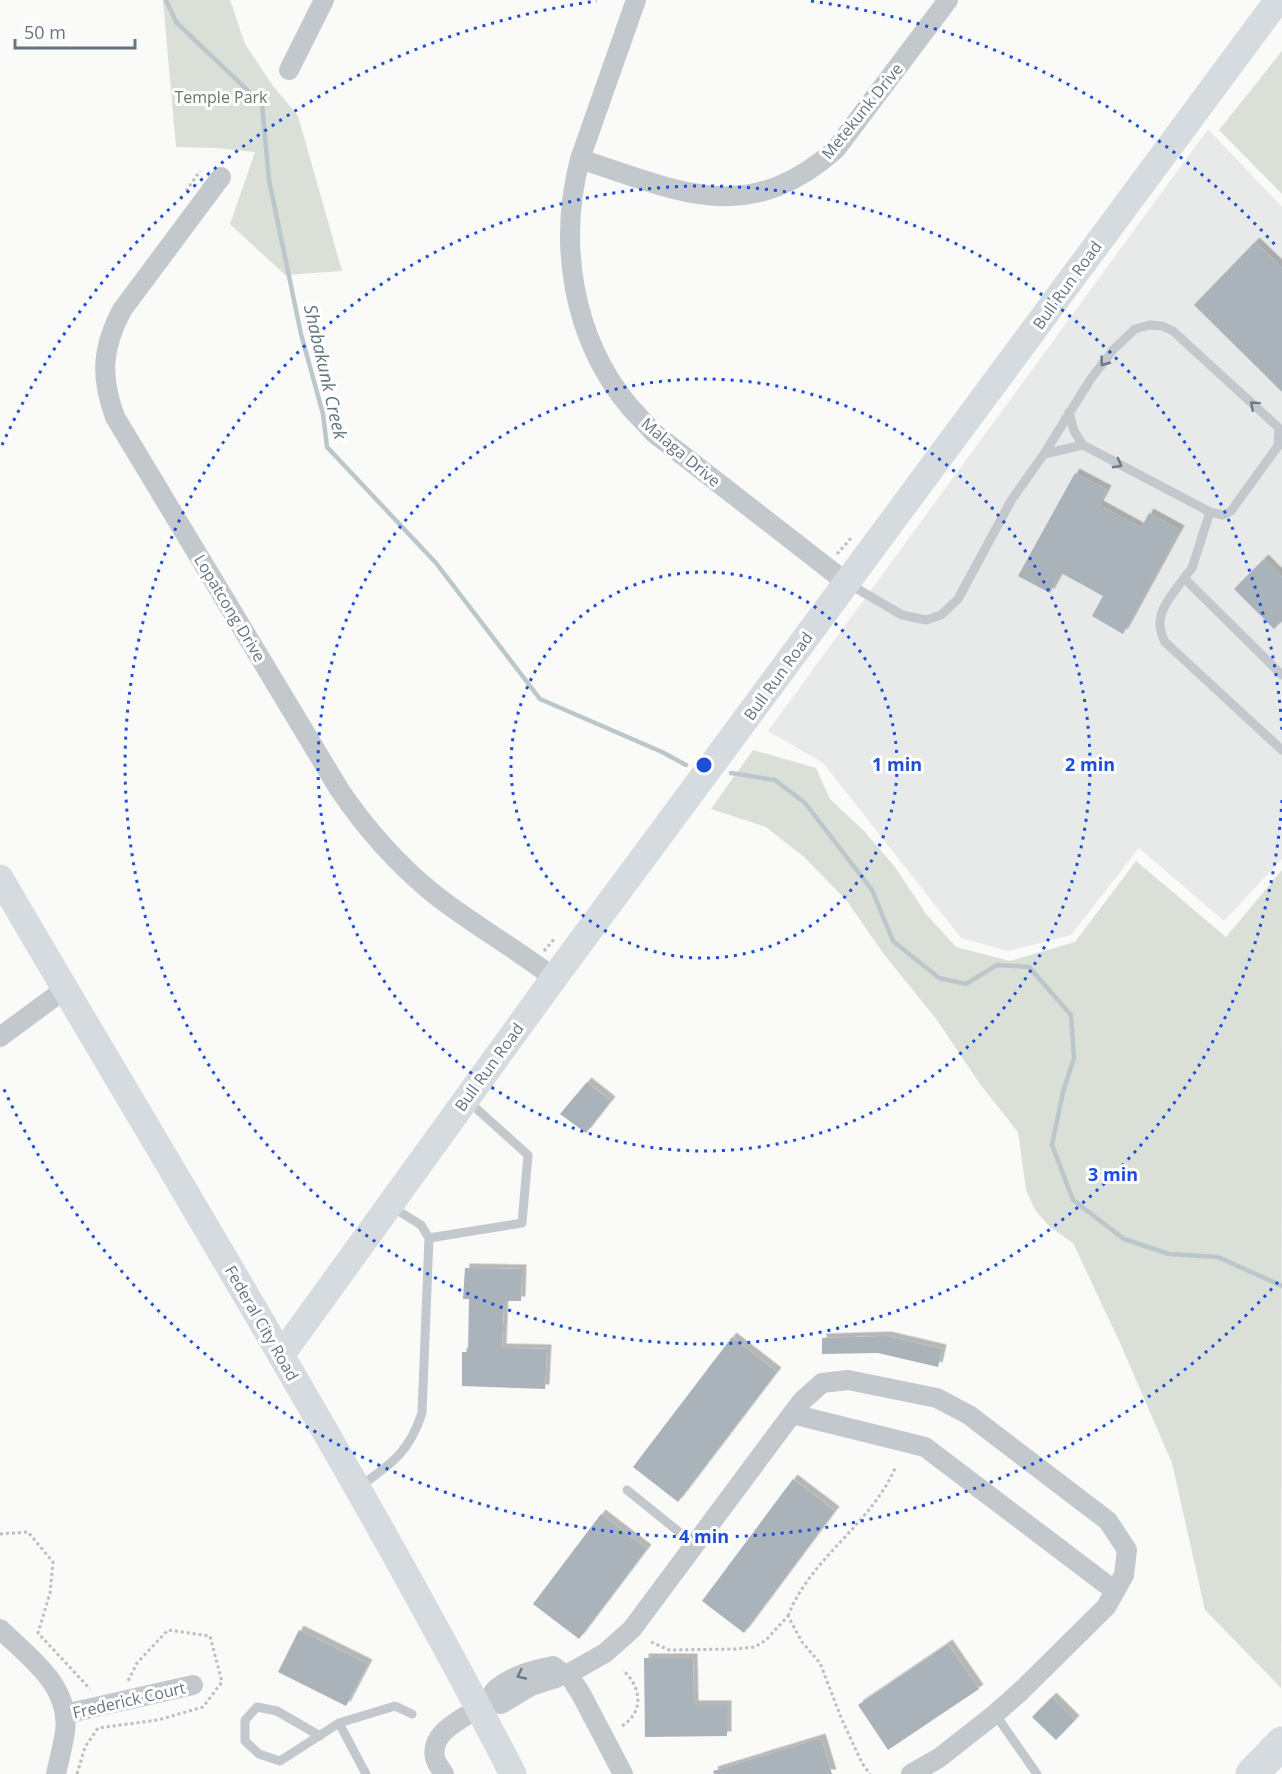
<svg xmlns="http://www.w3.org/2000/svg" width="1282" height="1774" font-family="'Open Sans',sans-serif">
	<defs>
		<filter id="shadow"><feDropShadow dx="4.5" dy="-4.5" stdDeviation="0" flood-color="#0004"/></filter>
	</defs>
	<rect width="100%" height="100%" fill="#fafaf8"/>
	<path fill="#e8e9e9" d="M1208,129L1282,207V859L1224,921L1139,848L1071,935L1008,951L961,938L823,763L768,731Z"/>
	<path fill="#dadfd7" d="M163,0H230L245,44L273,86L298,116L342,271L285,275L230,224L255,152L217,148L176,147Z
		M1282,51V194L1219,130Z
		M753,750L816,768L830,799L864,831L895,867L926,914L956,947L1010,961L1075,942L1136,861L1226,937L1282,870L1281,1688L1205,1610L1172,1463L1121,1345L1073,1243L1050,1227L1035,1210L1026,1190L1018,1132L980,1084L937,1020L883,953L847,901L804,857L766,827L711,809Z"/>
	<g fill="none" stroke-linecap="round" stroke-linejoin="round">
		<path stroke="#bbc7cb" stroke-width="4.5" d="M166,0L176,22L262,104L269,180L301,334L323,414L327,447L436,563L540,699L662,752L686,765
			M731,773L775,780L805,803L872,890L893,941L939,978L966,984L997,965L1029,967L1071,1015L1074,1058L1063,1092L1052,1145L1073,1200L1124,1239L1169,1254L1218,1257L1282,1286"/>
	</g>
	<path fill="#aab3b9" filter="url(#shadow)" d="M1255,242L1282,268V392L1194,305Z
		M1075,473L1107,490L1099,505L1141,528L1149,513L1180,530L1123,634L1092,616L1103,596L1061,573L1050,593L1018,576Z
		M1264,559L1282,577V621L1274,629L1234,589Z
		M587,1082L611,1101L586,1133L560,1114Z
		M465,1268L522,1269L521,1301H504L502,1348L547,1349L545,1389L462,1386V1352H468L469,1299H463Z
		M887,1336L942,1349L938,1367L878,1353L822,1354V1338Z
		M732,1337L777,1372L678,1502L633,1467Z
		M793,1479L835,1511L744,1633L702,1601Z
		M601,1514L647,1549L579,1639L533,1604Z
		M299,1630L368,1664L346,1706L278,1672Z
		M948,1644L979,1689L888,1750L858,1705Z
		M644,1658H693L694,1705H727V1736L645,1737Z
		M1052,1697L1075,1720L1056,1740L1032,1717Z
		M821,1738L832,1774H714L713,1771Z"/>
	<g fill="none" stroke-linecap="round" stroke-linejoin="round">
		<path stroke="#bbbfc2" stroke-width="3" stroke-dasharray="3 3" stroke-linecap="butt" d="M186,191L200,171
			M837,554L853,536
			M544,951L555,938
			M0,1534L28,1532L53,1562L50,1593L38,1633L90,1689
			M788,1616C810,1558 872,1524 896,1466
			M651,1642L669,1650L736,1649L755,1647L766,1640L788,1616L802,1642L820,1663L842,1720L862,1763L870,1774
			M622,1726C645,1711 641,1687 623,1670
			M77,1774L85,1747L98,1728L158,1720L203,1707L222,1682L210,1636L168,1630L137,1663L128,1681"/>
		<path stroke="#c3c8cc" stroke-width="9" d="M1069,412L1074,431L1083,445
			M1184,578L1192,568L1210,512
			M849,584L902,615L926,620L941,615L958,599L1012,499L1044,454L1090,380L1113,350L1135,329L1149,325L1162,326L1173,331L1279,428L1278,446L1231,511L1223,515L1210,512L1083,445L1044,454
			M1282,675L1184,578C1169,600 1151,615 1165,642L1282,750
			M429,1238L522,1223L528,1155L468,1101
			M359,1487C391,1464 409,1453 422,1413L429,1238L421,1225L392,1207
			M627,1490L694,1544
			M995,1714L1037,1774
			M339,1723L366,1774
			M320,1736L277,1711L257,1707L245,1720V1741L259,1754L280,1761L339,1723L395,1706L412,1714"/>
		<path stroke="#c3c8cc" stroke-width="20" d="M636,0L580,159C558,243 572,337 629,406C637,415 646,424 654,433L847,583
			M289,70L324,0
			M580,159C679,191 747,228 836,149L948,0
			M221,177L122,310C102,348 100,376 115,417L339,789C366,829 396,863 434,894C472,924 515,948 554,978
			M0,1037L65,989
			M792,1414L925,1447L1115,1591
			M0,1629C29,1657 71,1686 65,1732C63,1746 59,1760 56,1774
			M568,1674L605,1653L632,1629L792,1414L802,1401L822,1383L848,1380L937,1398L969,1415L1108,1521L1127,1550L1124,1575L1106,1607L1021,1691L995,1714L939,1758L911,1774
			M488,1702L501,1704L531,1686L556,1678L561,1672
			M65,1714L193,1685
			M444,1774C441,1769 436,1763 435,1758C429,1729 470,1716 486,1703C491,1699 492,1692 497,1688C514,1675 533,1670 553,1666L561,1672L568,1674L581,1694L623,1774"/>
		<path stroke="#d6dbdf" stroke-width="27" d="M0,878C173,1175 355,1468 513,1774
			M282,1354L554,978L1278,0"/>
		<path stroke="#d6dbdf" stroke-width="33" d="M1252,1774L1282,1743"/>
	</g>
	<defs><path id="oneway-chevron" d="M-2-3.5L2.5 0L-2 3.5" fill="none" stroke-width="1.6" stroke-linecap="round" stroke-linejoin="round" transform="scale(1.5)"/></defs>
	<g stroke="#6a7a87">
		<use href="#oneway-chevron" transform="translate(1104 362) rotate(127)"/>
		<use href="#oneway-chevron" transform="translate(1254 405) rotate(-138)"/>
		<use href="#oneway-chevron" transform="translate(1118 464) rotate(28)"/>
		<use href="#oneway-chevron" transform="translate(521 1675) rotate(155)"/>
	</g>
	<g fill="none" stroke="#1d4ed8" stroke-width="3" stroke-dasharray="3 6">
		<circle cx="704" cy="765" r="193"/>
		<circle cx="704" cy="765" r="386"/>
		<path d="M1282 800A579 579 0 1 1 1282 730"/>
		<path d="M1278 1282A772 772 0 0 1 2 1085M2 445A772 772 0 0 1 597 1M811 1A772 772 0 0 1 1278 248"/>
	</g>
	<g text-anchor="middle" stroke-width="6" stroke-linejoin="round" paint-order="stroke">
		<g font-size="16" fill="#687a64" stroke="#fff">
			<text x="221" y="103">Temple Park</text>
		</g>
		<g font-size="16" fill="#657683" stroke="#fff">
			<text transform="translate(862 111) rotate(-51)" y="6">Metekunk Drive</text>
			<text transform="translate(1067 285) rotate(-54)" y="6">Bull Run Road</text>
			<text transform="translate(681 452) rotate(40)" y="6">Malaga Drive</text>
			<text transform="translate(230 608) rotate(59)" y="6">Lopatcong Drive</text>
			<text transform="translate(778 676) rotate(-54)" y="6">Bull Run Road</text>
			<text transform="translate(489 1067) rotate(-54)" y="6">Bull Run Road</text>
			<text transform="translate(262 1323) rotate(60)" y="6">Federal City Road</text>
			<text transform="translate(129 1700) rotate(-13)" y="6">Frederick Court</text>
		</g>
		<g font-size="18" font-style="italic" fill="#60757c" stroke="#fff">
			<text transform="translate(325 372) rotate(77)" y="6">Shabakunk Creek</text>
		</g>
	</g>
	<circle cx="704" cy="765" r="9" fill="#1d4ed8" stroke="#fff" stroke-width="3"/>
	<g font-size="18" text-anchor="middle" font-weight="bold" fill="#1d4ed8" stroke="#fff" stroke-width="6" stroke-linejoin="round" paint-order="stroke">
		<text x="897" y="771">1 min</text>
		<text x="1090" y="771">2 min</text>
		<text x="1113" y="1181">3 min</text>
		<text x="704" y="1543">4 min</text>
	</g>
	<path d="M15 39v9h120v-9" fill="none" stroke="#657683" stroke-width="3"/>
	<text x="24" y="39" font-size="18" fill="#657683" stroke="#ffffff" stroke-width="4.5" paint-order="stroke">50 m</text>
</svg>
